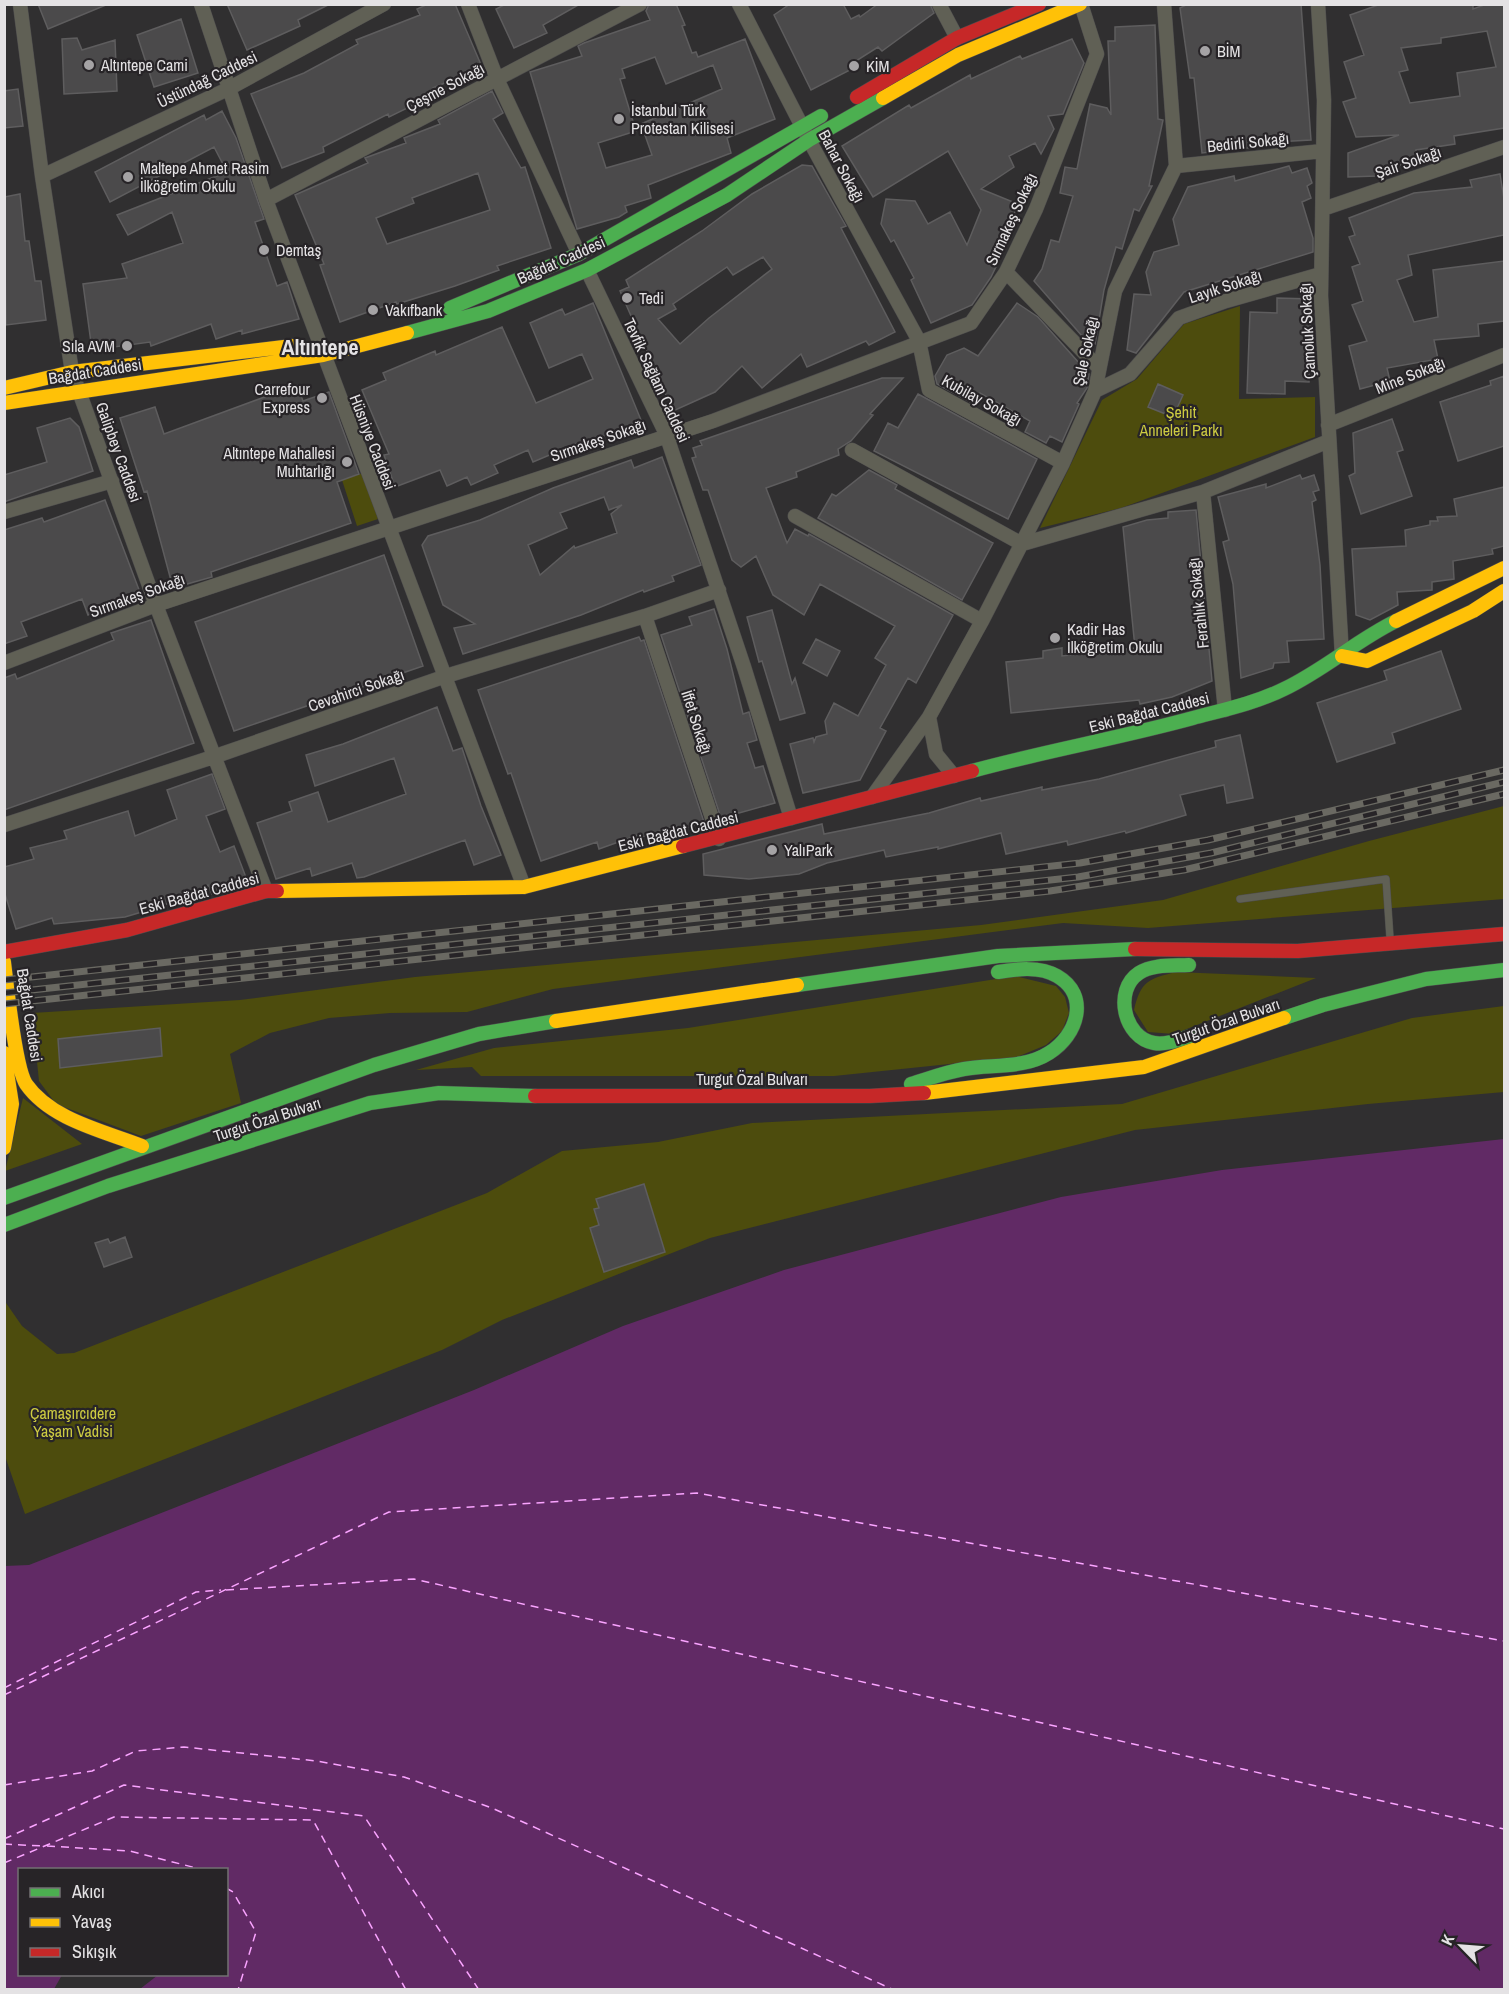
<svg xmlns="http://www.w3.org/2000/svg" width="1509" height="1994" font-family="'Archivo Narrow',sans-serif">
	<rect width="100%" height="100%" fill="#302f30"/>
	<path fill="#4d4c0d" d="M1240,306L1239,399L1315,397V437L1121,508L1040,528L1102,400L1137,379L1184,324Z
		M363,473L378,519L357,526L342,480Z
		M1504,806V899L1148,928L1063,923L553,989L467,1012L390,1013L329,1018L270,1033L230,1054L241,1103L141,1136L56,1104L39,1081L32,1013L240,1000L415,977L981,925L1163,900L1369,841Z
		M1176,972L1316,978L1174,1034L1148,1032L1134,1010C1141,981 1148,979 1176,972Z
		M1015,976L1056,986L1065,997L1069,1013L1062,1031L1046,1045L1017,1057L834,1076H481L472,1067L416,1070L494,1048L688,1028Z
		M1504,1006V1092L1368,1104L1135,1130L710,1238L502,1320L442,1350L25,1514L5,1456L4,1300L22,1326L57,1354L74,1353L487,1193L562,1151L658,1142L752,1123L1122,1104L1412,1018Z
		M23,1098L82,1144L5,1171Z"/>
	<path fill="#612a65" d="M1504,1139V1989H140L158,1975L226,1974V1870H20V1974L62,1975L54,1989H5V1566L29,1565L474,1390L623,1326L784,1270L1061,1197L1222,1170Z"/>
	<g fill="none" stroke-linecap="round" stroke-linejoin="round">
		<path stroke="#faa4ff" stroke-width="1.5" stroke-dasharray="8 6" stroke-linecap="butt" d="M226,1590L414,1579L1504,1829
			M4,1688L196,1592L221,1590
			M4,1695L389,1512L697,1493L1504,1641
			M4,1785L92,1771L136,1751L184,1747L317,1761L404,1777L492,1808L894,1990
			M4,1839L124,1785L364,1816L479,1990
			M4,1844L43,1846
			M47,1846L130,1851L204,1870
			M4,1863L114,1817L313,1820L406,1990
			M226,1888L233,1892L256,1932L238,1990"/>
	</g>
	<path fill="#4b4a4b" stroke="#5e5d5e" stroke-width="1.5" fill-rule="evenodd" d="M38,4H106V5L48,29Z
		M227,4H330L298,20L300,26L247,50Z
		M428,4H455L482,67L433,88L436,94L389,117L388,114L323,147L324,152L282,168L251,94L304,73L358,44L356,40L420,15L417,9Z
		M506,4H580L543,25L547,33L514,48L496,9Z
		M649,4H676L685,25L682,26L692,53L696,52L698,57L745,39L775,119L727,138L731,153L648,185L651,198L625,206L627,212L619,217L577,229L530,72L582,56L578,46L584,43L650,20L646,11ZM655,57L666,84L713,65L722,89L641,124L652,155L606,168L598,143L636,131L620,79L625,78L622,69Z
		M790,4H843L851,19L859,15L860,17L878,4H930L934,13L882,51L878,47L848,66L850,70L811,90L774,15Z
		M1188,4H1301L1311,140L1256,143V147L1202,153L1194,78H1190L1180,8Z
		M1381,4H1473V9L1487,4H1504V128L1454,136L1455,144L1416,150L1418,162L1377,169V176L1348,177V153L1399,135L1356,137L1343,102L1356,98L1344,62L1364,55L1350,15ZM1487,31L1496,67L1457,73L1460,96L1410,103L1399,72L1408,70L1401,48L1441,43V38Z
		M181,19L198,73L154,87L137,35Z
		M1155,25L1158,119L1163,120L1149,186H1152L1139,211L1134,209L1122,249L1116,247L1104,290L1095,344H1089L1034,281L1042,269L1051,240L1059,242L1073,196L1060,193L1065,167L1077,169L1090,104L1107,108L1111,115L1108,41H1115V27Z
		M77,38L82,50L115,40L117,91L64,94L62,39Z
		M1072,39L1084,63L1063,114L1048,116L1054,129L1041,154L1035,143L1009,156L1014,167L981,189L1018,204L1004,239L1009,240L991,277L972,305L931,323L911,280L914,278L894,240L891,242L881,224L886,199L915,201L928,224L950,212L967,245L981,210L948,151L873,197L842,146L909,105L911,108L970,75L971,79L1020,56L1022,59Z
		M18,89L23,126L4,128V91Z
		M492,91L503,113L493,119L521,168L525,167L551,248L497,266L499,270L455,286L397,304L396,302L340,322L320,265L324,264L295,195L368,163L365,158L406,143L404,138L440,124L438,120ZM478,173L490,210L387,244L376,218L414,203L412,198Z
		M222,111L236,138L264,219L255,222L277,286L287,282L299,319L242,334V330L216,339L211,324L151,346L150,342L92,350L83,284L127,278L122,264L183,243L172,212L128,235L117,215L227,172L214,147L110,202L95,172L204,115L206,120Z
		M802,165L812,166L834,205L846,226L841,228L895,332L869,345L866,341L807,367L801,354L762,388L742,366L715,392L673,411L620,291L629,287L626,280L702,231L752,194ZM763,257L772,269L709,318L680,344L658,319L676,309L673,304L727,267L733,275Z
		M1289,166L1292,173L1307,168L1312,183L1307,186L1311,198L1302,202L1313,238V252L1184,292L1136,353L1127,350L1134,294L1151,295L1146,272L1154,252L1179,245L1173,219L1188,187L1234,176L1235,181Z
		M1500,174L1504,199V235L1408,255L1412,275L1397,280L1414,322L1438,317L1433,270L1504,261V321L1478,324L1479,336L1434,340L1438,359L1387,368L1390,381L1360,389L1349,346L1367,341L1352,305L1363,301L1352,267L1360,264L1349,237L1355,235L1349,218L1414,193L1472,187L1470,180Z
		M20,194L25,241H29L35,281H41L46,320L6,325L4,197Z
		M1277,298L1312,299L1309,382L1285,381V394L1247,393L1250,312L1277,313Z
		M593,303L641,420L580,446L578,443L533,462L528,450L494,465L498,473L471,485L467,477L447,486L440,470L395,487L384,455L389,454L362,390L386,380L383,373L435,351L436,355L502,327L536,403L593,379L582,354L549,368L530,323L562,309L565,315Z
		M1017,303L1038,317L1089,374L1087,388L1077,403L1079,404L1062,442L1050,436L1046,443L1025,432L1030,421L980,393L974,404L937,384L935,376L947,355L964,348L978,356Z
		M1504,376V446L1458,461L1440,402L1491,385L1490,381Z
		M882,378H903L870,414L873,415L851,441L838,449L839,455L796,472L797,477L766,488L787,543L795,529L808,536L809,534L953,615L916,683L908,678L880,728L886,731L860,780L803,793L790,744L813,738L814,742L816,737L827,734L825,721L834,703L858,716L886,665L875,658L895,626L820,584L804,615L773,595L756,556L741,567L732,560L708,490H703L692,458L696,457L693,448L702,445L700,441Z
		M1158,384L1183,395L1173,417L1148,407Z
		M297,385L303,401L329,392L359,474L337,482L351,523L211,572L212,577L173,588L147,491L144,492L120,418L155,407L164,434Z
		M918,394L1037,459L1008,519L874,451L888,423L898,428Z
		M70,418L79,427L93,471L4,502V475L47,462L37,428Z
		M1392,419L1403,450L1397,452L1412,496L1361,514L1349,476L1355,473L1353,433Z
		M662,457L701,565L672,576L674,581L644,592L643,590L581,615L463,654L454,628L475,624L443,605L422,545L428,536L480,520L553,488L631,460L634,468ZM604,497L609,510L622,505L611,514L617,533L575,548L574,546L540,575L528,545L567,528L560,513Z
		M869,470L897,485L895,489L993,543L962,600L818,518L832,494L836,496Z
		M1300,475L1302,479L1314,475L1319,490L1313,492L1316,500L1312,502L1320,565L1324,639L1287,641L1289,662L1274,663L1273,668L1241,678L1233,584L1223,542L1229,540L1218,497L1266,484V488Z
		M1504,487V546L1492,549L1493,554L1453,561L1454,579L1432,582V590L1397,592L1398,605L1370,620L1356,615L1352,549L1406,546L1405,530L1430,525V521H1438L1437,517L1457,516L1454,499Z
		M105,500L141,595L88,615L82,599L21,622L27,636L4,644V530L42,518L44,522Z
		M1196,510L1212,681L1172,697L1140,704L1139,700L1011,713L1006,662L1043,658V651L1062,648V656L1135,648L1123,527L1147,520L1168,518V512Z
		M384,555L423,666L234,731L195,622Z
		M714,609L727,649L743,714L749,712L757,740L747,743L755,768L763,766L775,803L721,818L661,635L692,625L689,617Z
		M772,610L792,684L795,678L805,713L780,720L762,661L759,662L747,617Z
		M151,620L194,743L4,810V678L15,674L17,679L114,640L111,633Z
		M639,637L641,641L644,640L704,822L678,831L676,826L639,838L638,835L599,849L597,842L541,861L511,773L508,774L478,690Z
		M816,639L840,651L827,676L803,663Z
		M1441,651L1461,709L1392,733L1395,743L1337,762L1317,703L1387,680L1384,671Z
		M437,707L453,751L462,748L481,806L501,855L474,865L465,840L364,877L357,878L352,863L312,876L310,868L276,879L257,823L292,811L289,802L318,792L328,822L406,794L394,758L315,786L306,755L343,744Z
		M1240,735L1253,798L1227,803L1224,785L1180,795L1186,815L1126,833L1125,831L1068,845L1067,841L1006,854L1001,833L938,849V847L886,857L884,850L827,863L799,874L749,879L704,875L703,854L822,824L824,834L929,813L980,798L981,801L1042,787V790L1099,779L1216,747L1215,741Z
		M212,774L225,809L206,816L220,852L234,846L247,880L212,894L208,885L162,906L125,917L54,924L52,918L16,929L4,891V867L34,859L30,848L67,839L64,831L128,811L135,836L177,819L167,790Z
		M160,1028L162,1056L60,1068L58,1039Z
		M644,1184L665,1252L604,1272L590,1228L599,1225L594,1209L599,1208L596,1199Z
		M125,1237L132,1257L104,1267L95,1243L108,1239L110,1243Z"/>
	<g fill="none" stroke-linecap="round" stroke-linejoin="round">
		<defs>
			<path id="lane" d="M1240,899L1386,879L1390,938"/>
			<path id="street" d="M20,4L42,176L72,372L156,605L266,891
				M201,4L266,200L524,887
				M468,4L497,79L579,254
				M739,4L809,140L919,341L929,390L1063,463
				M939,4L957,38
				M1318,4L1324,100L1321,296L1342,656
				M1176,166L1323,151
				M42,176L228,89L384,4
				M266,200L640,4
				M1323,209L1504,147
				M587,270L666,434L744,667L791,818
				M1006,272L1099,368
				M1095,391L1130,374L1179,318L1226,301L1321,274
				M1328,425L1504,355
				M852,450L1022,544L1203,492L1329,441
				M1203,492L1225,710
				M4,512L112,481
				M795,516L982,621
				M645,616L719,839
				M4,663L156,605L713,421L971,323L1006,272L1036,209L1097,54L1081,4
				M929,717L936,754L954,776
				M872,797L929,717L982,621L1063,463L1095,391L1115,291L1176,166L1164,4
				M4,825L216,756L446,676L645,616L719,590"/>
			<path id="fast" d="M450,308L579,254L821,116
				M407,333L488,311L587,270L727,195L809,140L883,98
				M972,771C1045,751 1120,738 1193,718C1223,710 1256,703 1284,689C1324,670 1357,640 1396,621
				M1189,965C1173,966 1153,964 1139,973C1113,990 1124,1038 1154,1043C1166,1045 1178,1040 1190,1036
				M797,985L998,956L1135,949
				M1284,1018L1323,1005L1426,979L1504,970
				M911,1084C928,1079 946,1072 964,1069C992,1064 1024,1069 1049,1053C1078,1035 1090,995 1057,976C1040,966 1016,969 998,972
				M4,1198L374,1065L479,1034L556,1021
				M4,1225L108,1186L370,1103L439,1093L535,1096"/>
			<path id="slow" d="M883,98L958,55L1080,4
				M4,388L72,372L292,346
				M4,403L323,355L407,333
				M1396,621L1504,568
				M1342,656L1367,661L1473,611L1504,591
				M277,891L524,887L683,846
				M4,962C7,986 15,1067 26,1084C51,1120 104,1131 142,1146
				M556,1021L797,985
				M4,1053L12,1104L4,1148
				M924,1093L1144,1067L1284,1018"/>
			<path id="jam" d="M857,97L957,38L1039,4
				M683,846L972,771
				M1135,949L1298,951L1504,934
				M4,952L127,930L266,891H277
				M535,1096H870L924,1093"/>
		</defs>
		<use href="#lane" stroke="#4d4c4d" stroke-width="8"/>
		<use href="#street" stroke="#4d4c4d" stroke-width="15"/>
		<use href="#fast" stroke="#4d4c4d" stroke-width="15"/>
		<use href="#slow" stroke="#4d4c4d" stroke-width="15"/>
		<use href="#jam" stroke="#4d4c4d" stroke-width="15"/>
		<use href="#lane" stroke="#606055" stroke-width="7"/>
		<use href="#street" stroke="#606055" stroke-width="14"/>
		<use href="#fast" stroke="#4caf50" stroke-width="14"/>
		<use href="#slow" stroke="#ffc107" stroke-width="14"/>
		<use href="#jam" stroke="#c62828" stroke-width="14"/>
		<defs>
			<path id="rail" d="M4,980L1080,863L1208,840L1504,770
				M4,993L1078,877L1211,853L1504,782
				M4,1004L1050,891L1184,870L1504,794"/>
		</defs>
		<use href="#rail" stroke="#6a6962" stroke-width="7"/>
		<use href="#rail" stroke="#272427" stroke-width="4.5" stroke-dasharray="14" stroke-linecap="butt"/>
	</g>
	<g fill="#a5a3a5" stroke="#272427" stroke-width="2">
		<circle cx="1205" cy="51" r="6"/>
		<circle cx="89" cy="65" r="6"/>
		<circle cx="854" cy="66" r="6"/>
		<circle cx="619" cy="119" r="6"/>
		<circle cx="128" cy="177" r="6"/>
		<circle cx="264" cy="250" r="6"/>
		<circle cx="627" cy="298" r="6"/>
		<circle cx="373" cy="310" r="6"/>
		<circle cx="127" cy="346" r="6"/>
		<circle cx="322" cy="398" r="6"/>
		<circle cx="347" cy="462" r="6"/>
		<circle cx="1055" cy="638" r="6"/>
		<circle cx="772" cy="850" r="6"/>
	</g>
	<g text-anchor="middle" stroke-width="4.5" stroke-linejoin="round" paint-order="stroke">
		<g font-size="16" fill="#e4e2e4" stroke="#272427" text-anchor="start">
			<text x="1217" y="57">BİM</text>
			<text x="101" y="71">Altıntepe Cami</text>
			<text x="866" y="72">KİM</text>
			<text x="631" y="116">İstanbul Türk<tspan x="631" dy="18">Protestan Kilisesi</tspan></text>
			<text x="140" y="174">Maltepe Ahmet Rasim<tspan x="140" dy="18">İlköğretim Okulu</tspan></text>
			<text x="276" y="256">Demtaş</text>
			<text x="639" y="304">Tedi</text>
			<text x="385" y="316">Vakıfbank</text>
			<text x="115" y="352" text-anchor="end">Sıla AVM</text>
			<text x="310" y="395" text-anchor="end">Carrefour<tspan x="310" dy="18">Express</tspan></text>
			<text x="335" y="459" text-anchor="end">Altıntepe Mahallesi<tspan x="335" dy="18">Muhtarlığı</tspan></text>
			<text x="1067" y="635">Kadir Has<tspan x="1067" dy="18">İlköğretim Okulu</tspan></text>
			<text x="784" y="856">YalıPark</text>
		</g>
		<g font-size="16" fill="#e4e2e4" stroke="#272427">
			<text transform="translate(207 79) rotate(-26)" y="6">Üstündağ Caddesi</text>
			<text transform="translate(445 87) rotate(-28)" y="6">Çeşme Sokağı</text>
			<text transform="translate(1248 142) rotate(-6)" y="6">Bedirli Sokağı</text>
			<text transform="translate(1408 162) rotate(-19)" y="6">Şair Sokağı</text>
			<text transform="translate(842 166) rotate(62)" y="6">Bahar Sokağı</text>
			<text transform="translate(1011 219) rotate(-65)" y="6">Sırmakeş Sokağı</text>
			<text transform="translate(561 260) rotate(-24)" y="6">Bağdat Caddesi</text>
			<text transform="translate(1225 286) rotate(-18)" y="6">Layık Sokağı</text>
			<text transform="translate(1307 331) rotate(-93)" y="6">Çamoluk Sokağı</text>
			<text transform="translate(1085 351) rotate(-78)" y="6">Şale Sokağı</text>
			<text transform="translate(95 371) rotate(-9)" y="6">Bağdat Caddesi</text>
			<text transform="translate(1410 375) rotate(-22)" y="6">Mine Sokağı</text>
			<text transform="translate(657 380) rotate(65)" y="6">Tevfik Sağlam Caddesi</text>
			<text transform="translate(982 400) rotate(29)" y="6">Kubilay Sokağı</text>
			<text transform="translate(598 440) rotate(-19)" y="6">Sırmakeş Sokağı</text>
			<text transform="translate(373 442) rotate(69)" y="6">Hüsniye Caddesi</text>
			<text transform="translate(119 452) rotate(70)" y="6">Galipbey Caddesi</text>
			<text transform="translate(137 595) rotate(-20)" y="6">Sırmakeş Sokağı</text>
			<text transform="translate(1198 603) rotate(-96)" y="6">Ferahlık Sokağı</text>
			<text transform="translate(356 690) rotate(-19)" y="6">Cevahirci Sokağı</text>
			<text transform="translate(1149 712) rotate(-14)" y="6">Eski Bağdat Caddesi</text>
			<text transform="translate(697 722) rotate(72)" y="6">İffet Sokağı</text>
			<text transform="translate(678 831) rotate(-14)" y="6">Eski Bağdat Caddesi</text>
			<text transform="translate(199 893) rotate(-15)" y="6">Eski Bağdat Caddesi</text>
			<text transform="translate(30 1015) rotate(81)" y="6">Bağdat Caddesi</text>
			<text transform="translate(1226 1021) rotate(-19)" y="6">Turgut Özal Bulvarı</text>
			<text x="752" y="1085">Turgut Özal Bulvarı</text>
			<text transform="translate(267 1119) rotate(-18)" y="6">Turgut Özal Bulvarı</text>
		</g>
		<g font-size="16" fill="#cdcb41" stroke="#272427">
			<text x="1181" y="418">Şehit<tspan x="1181" dy="18">Anneleri Parkı</tspan></text>
			<text x="73" y="1419">Çamaşırcıdere<tspan x="73" dy="18">Yaşam Vadisi</tspan></text>
		</g>
		<g font-size="22" font-weight="bold" fill="#e4e2e4" stroke="#272427">
			<text x="320" y="355">Altıntepe</text>
		</g>
	</g>
	<rect width="1509" height="1994" fill="none" stroke="#e4e2e4" stroke-width="12"/>
	<rect x="18" y="1868" width="210" height="108" fill="#272427" stroke="#737073" stroke-width="1.5"/>
	<rect x="30" y="1888" width="30" height="9" fill="#4caf50" stroke="#737073" stroke-width="1.5"/>
	<text x="72" y="1898" font-size="18" fill="#e4e2e4">Akıcı</text>
	<rect x="30" y="1918" width="30" height="9" fill="#ffc107" stroke="#737073" stroke-width="1.5"/>
	<text x="72" y="1928" font-size="18" fill="#e4e2e4">Yavaş</text>
	<rect x="30" y="1948" width="30" height="9" fill="#c62828" stroke="#737073" stroke-width="1.5"/>
	<text x="72" y="1958" font-size="18" fill="#e4e2e4">Sıkışık</text>
	<g transform="translate(1461 1946) rotate(295)" stroke="#272427" stroke-width="4.5" paint-order="stroke">
	<path d="M0-4.5L10 22L0 15L-10 22Z" fill="#e4e2e4"/>
	<text y="-9" font-size="16" font-weight="bold" text-anchor="middle" fill="#e4e2e4">K</text>
	</g>
</svg>
